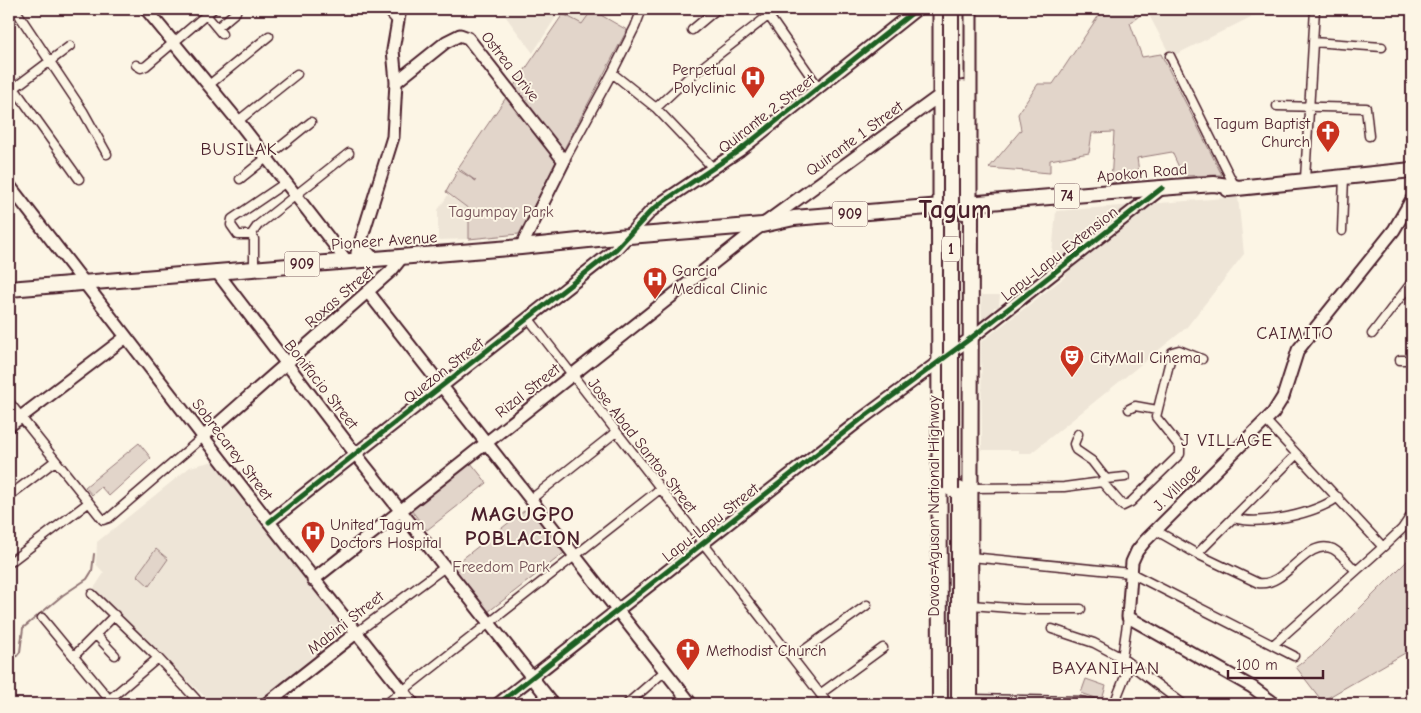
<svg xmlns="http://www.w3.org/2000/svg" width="1421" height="713" font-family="'Comic Neue',sans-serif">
	<rect width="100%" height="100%" fill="#fcf5e5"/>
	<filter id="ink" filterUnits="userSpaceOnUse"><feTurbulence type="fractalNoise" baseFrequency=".02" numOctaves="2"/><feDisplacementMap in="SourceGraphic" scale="10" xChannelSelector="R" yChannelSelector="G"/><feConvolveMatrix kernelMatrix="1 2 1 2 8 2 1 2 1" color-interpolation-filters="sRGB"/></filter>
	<g filter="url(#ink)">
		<path fill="#eee5d7" d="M500,9H561L533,53Z
			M566,9H590L592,10L582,25L563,14Z
			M1146,9H1267L1171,57Z
			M448,195L469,209V239L438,240V210Z
			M1238,197L1244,254L1186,328L1031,453H1019V450H982L981,342L1066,276L1051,265L1056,211Z
			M981,295H1000L999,307H994L993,314L982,321Z
			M214,461L345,631L254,704H213L91,593L104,573L96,564L97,542L190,467Z"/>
		<path fill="#e2d5ca" stroke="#967a7a" d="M1103,9H1142L1144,12L1130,23L1142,57L1161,54L1222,175L1183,176L1172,152L1137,158L1140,179L1111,183L1114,132L1092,133L1089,153L1050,160V173L989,168L1021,130L1018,114L1038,84H1053Z
			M592,10L627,30L519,234L469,239V209L446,192L458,170L476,181L458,168L563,14L582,24Z
			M139,443L151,458L109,496L101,487L92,495L85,487Z
			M471,463L487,483L427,530L411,510Z
			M529,507L564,553L488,612L453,566Z
			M156,549L168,559L149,586L137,575Z
			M1412,556V649L1322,701L1296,667L1317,651Z
			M1086,679L1106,686L1102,700L1081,693Z"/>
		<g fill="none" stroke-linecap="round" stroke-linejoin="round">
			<path stroke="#917474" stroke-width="2" d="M9,665L20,652L23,628L63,595L87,579L92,571L94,554"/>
			<defs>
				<path id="street" d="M15,9L83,111L107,154
					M386,9L397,21
					M764,9L819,88
					M207,16L222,34
					M217,28L236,12
					M692,30L717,9
					M1313,42L1382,47
					M1170,56L1235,187
					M136,65L141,68L146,66L213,9
					M612,73L656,108L714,169
					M9,81L79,179
					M209,85L269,36
					M9,92L70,46
					M1277,106L1366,108L1369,136
					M656,108L687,79L768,16
					M238,121L297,74
					M564,161L612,73L635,27L642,9
					M240,179L311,122
					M1305,179L1315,9
					M285,183L232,219L231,225L238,235H251L258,225L349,153
					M1342,231L1344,176
					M251,235L254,239V267
					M529,319L828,704
					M1372,334L1412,282
					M1400,360H1412
					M9,402L103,520L109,518L203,437
					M1129,409L1135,406L1157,410
					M1266,421L1383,547
					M1078,434L1074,444L1076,450L1092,461L1106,479
					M1125,477L1106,479L1102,482L1123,506L1131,502L1180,454V447L1156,417L1172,352L1179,350L1202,359
					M971,488L1064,487L1102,482
					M9,496L55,461
					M530,500L616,432
					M1233,518C1261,526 1315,514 1338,497
					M1155,530L1197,554L1258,583C1286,588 1306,537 1333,549C1342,554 1349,564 1356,571
					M1197,554L1296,455
					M971,557L1131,573L1294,656
					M9,563L88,503
					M92,594L158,658L196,699L190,704
					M971,605L1023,609H1081
					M42,618L113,704
					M1052,629L1094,643L1122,658L1183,704
					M356,633L445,567
					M96,635L115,655
					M1273,645L1383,547L1402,529L1412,514
					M74,656L115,615
					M793,658L867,605
					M1122,658L1128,617
					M820,694L883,648
					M971,702V699L1079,701L1097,704
					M104,704L158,658
					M386,704L660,489
					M627,704L665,671
					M1114,704L1130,664"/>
				<path id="secondary" d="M146,9L238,121L346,260
					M939,9V213
					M396,82L446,42L460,35L468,38L564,161L521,247
					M9,185L269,522L413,704
					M971,210V9
					M357,253L393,137L396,82L393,50L400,9
					M216,271L351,448L553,704
					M368,292L691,704
					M9,426L126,337
					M203,437L391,271L403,256
					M269,522L616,249L651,211L664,201L740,150L917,9
					M313,580L754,231L939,96L947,94L971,93
					M266,704L356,633
					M498,704L860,420L971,338L1162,188
					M1275,704L1252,687L1128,617L1132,562L1137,551L1145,541L1273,413L1283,397L1298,350L1394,230L1412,199"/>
				<path id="highway" d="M1228,189L1412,170
					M963,204L971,212L970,704
					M963,212V88
					M360,246L371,258
					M9,289L521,247L617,237L762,225L794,218L1173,187L1214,184L1235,187
					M940,704L939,215L947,206
					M959,704V489"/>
			</defs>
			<use href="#street" stroke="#4a1f2b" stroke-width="11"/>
			<use href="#secondary" stroke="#4a1f2b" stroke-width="15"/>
			<use href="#highway" stroke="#4a1f2b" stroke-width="18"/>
			<use href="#street" stroke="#fcf5e5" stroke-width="8"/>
			<use href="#secondary" stroke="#fcf5e5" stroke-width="11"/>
			<use href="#highway" stroke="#fcf5e5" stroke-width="14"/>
			<defs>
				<path id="highway-bridge" d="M951,489V9"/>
			</defs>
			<use href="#highway-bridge" stroke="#4a1f2b" stroke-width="18" stroke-linecap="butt"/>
			<use href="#highway-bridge" stroke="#fcf5e5" stroke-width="14"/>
			<defs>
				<path id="cycleway" d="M269,522L616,249L651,211L664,201L740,150L917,9
					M498,704L860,420L971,338L1162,188"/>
			</defs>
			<use href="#cycleway" stroke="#fcf5e5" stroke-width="8"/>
			<use href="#cycleway" stroke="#1b5e20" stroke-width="5"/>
		</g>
	</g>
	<defs>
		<symbol id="hospital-pin" viewBox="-11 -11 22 30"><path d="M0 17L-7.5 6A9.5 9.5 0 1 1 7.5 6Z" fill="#c8321e" stroke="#fcf5e5"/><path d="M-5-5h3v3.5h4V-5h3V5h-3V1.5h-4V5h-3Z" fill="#fff"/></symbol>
		<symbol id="church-pin" viewBox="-11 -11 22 30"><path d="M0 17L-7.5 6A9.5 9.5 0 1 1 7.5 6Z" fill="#c8321e" stroke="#fcf5e5"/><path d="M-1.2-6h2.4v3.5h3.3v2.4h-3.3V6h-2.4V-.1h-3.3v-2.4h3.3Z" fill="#fff"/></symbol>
		<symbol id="theatre-pin" viewBox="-11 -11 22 30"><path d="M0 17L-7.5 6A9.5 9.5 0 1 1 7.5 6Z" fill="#c8321e" stroke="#fcf5e5"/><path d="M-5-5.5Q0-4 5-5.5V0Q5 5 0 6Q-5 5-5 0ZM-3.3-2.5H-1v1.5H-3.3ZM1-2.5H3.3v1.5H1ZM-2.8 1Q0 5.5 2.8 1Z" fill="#fff"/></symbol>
	</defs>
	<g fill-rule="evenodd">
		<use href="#hospital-pin" x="739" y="64" width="28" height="38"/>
		<use href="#church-pin" x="1314" y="118" width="28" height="38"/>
		<use href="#hospital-pin" x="641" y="265" width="28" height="38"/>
		<use href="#theatre-pin" x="1058" y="343" width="28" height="38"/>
		<use href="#hospital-pin" x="299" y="519" width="28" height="38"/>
		<use href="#church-pin" x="674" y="636" width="28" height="38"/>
	</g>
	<g text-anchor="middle" stroke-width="4" stroke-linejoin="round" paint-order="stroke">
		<g fill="#fcf5e5" stroke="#7f5f63" stroke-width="1">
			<rect x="1054.5" y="183.5" width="25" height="25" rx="4"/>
			<rect x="832.5" y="201.5" width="35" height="25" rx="4"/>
			<rect x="942" y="236.5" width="18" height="25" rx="4"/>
			<rect x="284.5" y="251.5" width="35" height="25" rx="4"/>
		</g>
		<g font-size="15" font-weight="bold" fill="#4a1f2b">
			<text x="1067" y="201">74</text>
			<text x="850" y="219">909</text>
			<text x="951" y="254">1</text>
			<text x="302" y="269">909</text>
		</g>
		<g font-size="16" fill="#4a1f2b" stroke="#fcf5e5">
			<text transform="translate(511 66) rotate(52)" y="6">Ostrea Drive</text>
			<text transform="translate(766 113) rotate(-38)" y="6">Quirante 2 Street</text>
			<text transform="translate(854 138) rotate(-36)" y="6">Quirante 1 Street</text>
			<text transform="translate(1142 172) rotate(-5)" y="6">Apokon Road</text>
			<text transform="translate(384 240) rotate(-4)" y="6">Pioneer Avenue</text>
			<text transform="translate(1059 253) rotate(-38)" y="6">Lapu-Lapu Extension</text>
			<text transform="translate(339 296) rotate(-41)" y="6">Roxas Street</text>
			<text transform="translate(443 370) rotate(-38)" y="6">Quezon Street</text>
			<text transform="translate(322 384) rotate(52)" y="6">Bonifacio Street</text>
			<text transform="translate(527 390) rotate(-38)" y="6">Rizal Street</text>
			<text transform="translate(643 445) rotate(52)" y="6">Jose Abad Santos Street</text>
			<text transform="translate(233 449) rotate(53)" y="6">Sobrecarey Street</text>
			<text transform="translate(1176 487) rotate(-45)" y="6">J. Village</text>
			<text transform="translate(933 506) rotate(-90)" y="6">Davao-Agusan National Highway</text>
			<text transform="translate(710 522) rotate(-38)" y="6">Lapu-Lapu Street</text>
			<text transform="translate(345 622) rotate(-38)" y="6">Mabini Street</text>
		</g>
		<g font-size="16" fill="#4a1f2b" stroke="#fcf5e5" text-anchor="start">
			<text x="736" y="75" text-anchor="end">Perpetual<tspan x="736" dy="18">Polyclinic</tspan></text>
			<text x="1310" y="129" text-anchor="end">Tagum Baptist<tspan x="1310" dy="18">Church</tspan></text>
			<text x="672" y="276">Garcia<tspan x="672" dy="18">Medical Clinic</tspan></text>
			<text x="1090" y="363">CityMall Cinema</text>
			<text x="330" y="530">United Tagum<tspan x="330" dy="18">Doctors Hospital</tspan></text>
			<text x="706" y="656">Methodist Church</text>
		</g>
		<g font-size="16" fill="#704c53" stroke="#fcf5e5">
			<text x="501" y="217">Tagumpay Park</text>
			<text x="501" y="572">Freedom Park</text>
		</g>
		<g font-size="18" letter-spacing="1" fill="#4a1f2b" stroke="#fcf5e5">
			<text x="239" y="155">BUSILAK</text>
			<text x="1295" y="339">CAIMITO</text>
			<text x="1227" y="446">J VILLAGE</text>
		</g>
		<g font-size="19" letter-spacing="1" fill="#4a1f2b" stroke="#fcf5e5">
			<text x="1106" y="674">BAYANIHAN</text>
		</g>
		<g font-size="21" font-weight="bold" letter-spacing="1" fill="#4a1f2b" stroke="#fcf5e5">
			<text x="523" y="521">MAGUGPO<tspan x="523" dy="24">POBLACION</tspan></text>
		</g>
		<g font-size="26" font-weight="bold" fill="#4a1f2b" stroke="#fcf5e5">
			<text x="955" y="218">Tagum</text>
		</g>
	</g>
	<rect width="1421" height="713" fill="none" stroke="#fcf5e5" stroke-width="30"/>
	<rect x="15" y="15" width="1391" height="683" fill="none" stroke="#4a1f2b" stroke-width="2" filter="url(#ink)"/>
	<path d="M1228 670v8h95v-8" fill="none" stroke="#4a1f2b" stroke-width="2.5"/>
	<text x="1236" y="670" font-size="15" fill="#4a1f2b" stroke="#fcf5e5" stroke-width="4" paint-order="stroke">100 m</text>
</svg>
